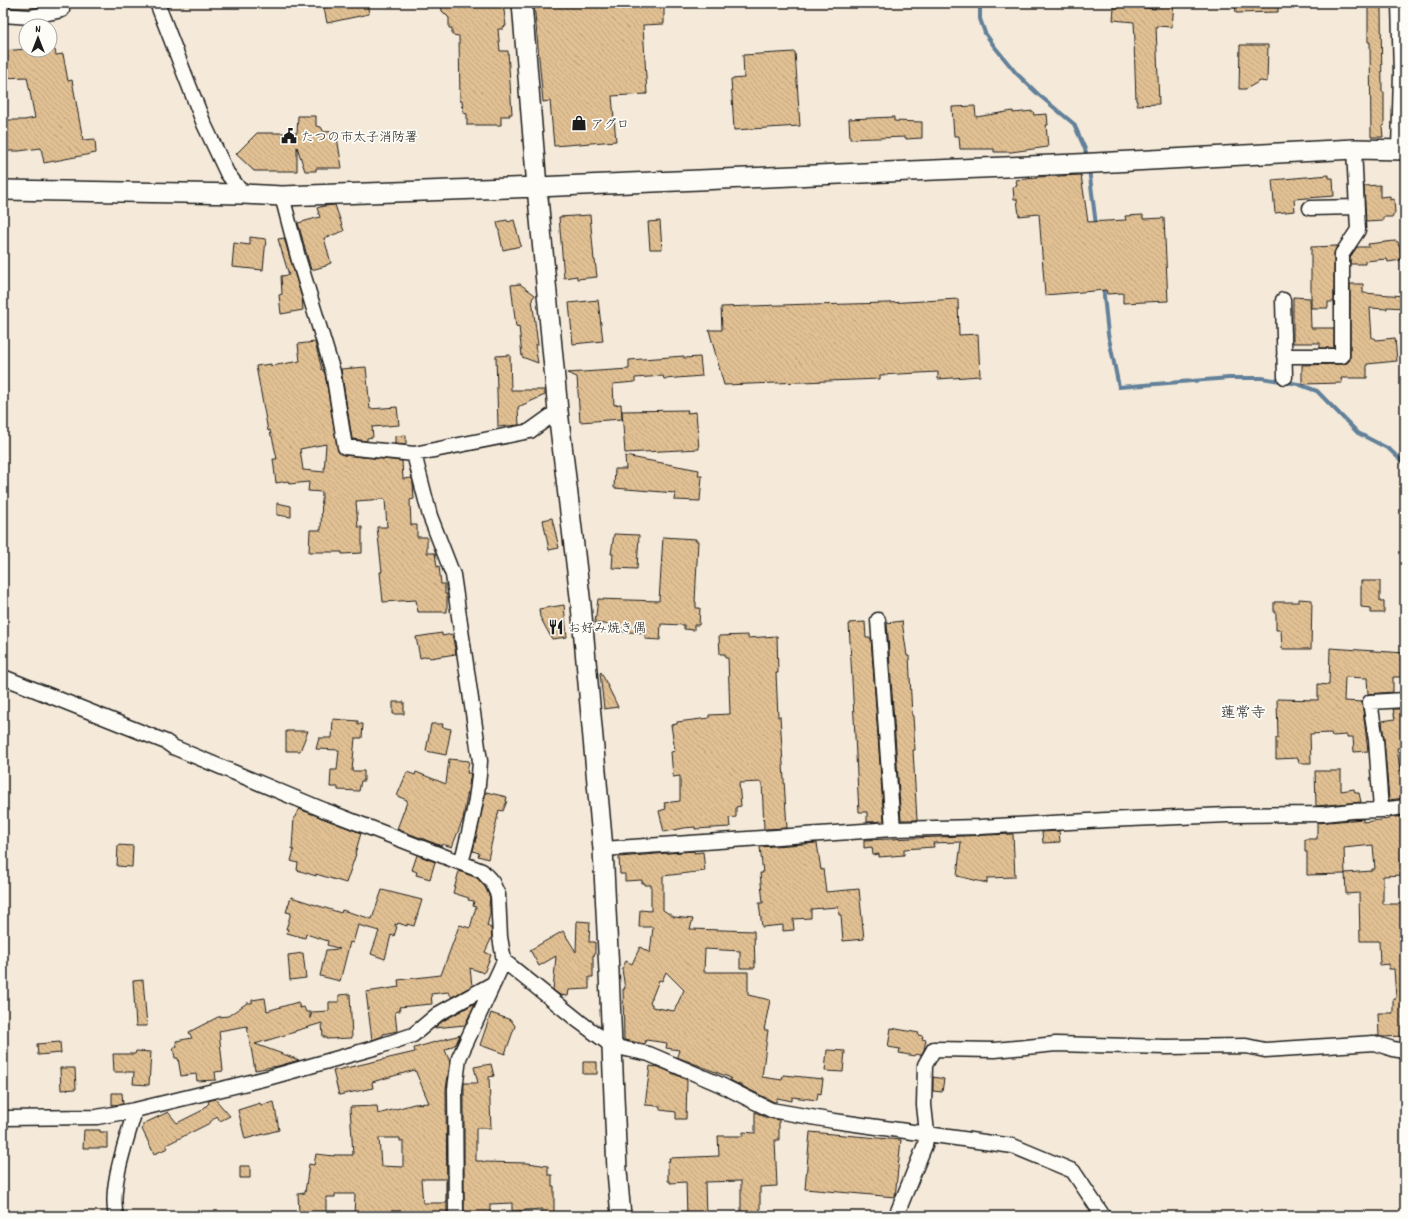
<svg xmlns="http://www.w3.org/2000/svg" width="1408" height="1219" font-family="Dekko,'Klee One',sans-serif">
	<defs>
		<pattern id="building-back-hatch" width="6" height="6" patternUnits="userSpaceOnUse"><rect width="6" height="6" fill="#e1c093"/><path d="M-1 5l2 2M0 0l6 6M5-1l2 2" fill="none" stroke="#c0a47e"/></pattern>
	</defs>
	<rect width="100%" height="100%" fill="#f5ead9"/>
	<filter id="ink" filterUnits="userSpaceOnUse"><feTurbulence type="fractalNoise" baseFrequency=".025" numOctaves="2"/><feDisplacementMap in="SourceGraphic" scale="8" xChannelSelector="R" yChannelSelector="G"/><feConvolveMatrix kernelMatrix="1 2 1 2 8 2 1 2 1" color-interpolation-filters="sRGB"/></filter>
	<g filter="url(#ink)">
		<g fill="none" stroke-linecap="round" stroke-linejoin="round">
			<path stroke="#628099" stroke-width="4" d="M980,3V19L985,33L994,46L1016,73L1039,95L1074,124L1085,149L1087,158
				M1089,169L1096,225
				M1103,286L1108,334L1119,387L1229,378H1262L1298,384L1317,391L1358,433L1389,449L1405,464"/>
		</g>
		<path fill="url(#building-back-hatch)" stroke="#1c1c1c" fill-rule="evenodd" d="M323,3H367L369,14L327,23Z
			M441,3H503L506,26L503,27V29H498L500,51H508L512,114H509L510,116H501V125H467V114L463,113L462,101H460L459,36L452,35V28H449V18L442,11Z
			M534,3L664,4V24L643,25L647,94L612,96L616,141L554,146L550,101L543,102Z
			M1156,3H1174L1172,27L1156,26L1159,104L1137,105V101H1136L1134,41H1135L1134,22L1113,20L1114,8H1119V5L1155,9Z
			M1235,3H1278V12L1236,13Z
			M1368,7H1381L1382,92H1384V126H1382L1383,137H1371L1370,42H1368Z
			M1240,45H1268L1267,82L1260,81L1246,89H1239Z
			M26,49V50H55L56,55L63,54L68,81L72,80L83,140L95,139L96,153L44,163L41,148L19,151H7V148L3,149V120H24L35,118L27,77L3,78V51Z
			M795,52L800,126L734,130L731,79L744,78L743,55Z
			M975,106L976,117L1013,111V113L1033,111L1034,115L1047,114L1048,125H1046L1048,147L1011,152H994V149H960L959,136H954L952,107Z
			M298,116H316V126L321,127L324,132L336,131L342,168H316V171H305L297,147V171H254L236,154L257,133H297Z
			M894,117V121L922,122V138L906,139V137L850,139L849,119Z
			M1081,175L1088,222L1126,220L1125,216L1143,215V219L1164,218L1168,301L1123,303V293L1107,294L1106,290L1045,295L1039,214L1019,216L1017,199H1014L1013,187L1017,186L1016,180L1037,178V177Z
			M1329,175V178H1333L1334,196L1294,199L1295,211L1275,213L1272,180Z
			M1380,185V197L1390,196V200L1394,199L1395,214H1393V217H1383V221L1366,222L1364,186Z
			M335,205L344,231L324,238L331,263L326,265V266L311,270L298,223L320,217L317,208L324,206Z
			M590,215L594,260H595L597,277L577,279V276L564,278L559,217Z
			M507,220L508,222L514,220L521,246L503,250L497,222Z
			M660,221L662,249H650L648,222Z
			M250,237L266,239L263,270L232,267L234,243L250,245Z
			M284,238L302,298L303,310L281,314L279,295L282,294L281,276L289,275L278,239Z
			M1395,241L1398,242L1399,246H1400L1401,260L1388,262L1387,259L1365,261V264H1350V257L1357,247H1369L1368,244Z
			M1337,246L1334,254V302H1328V308H1311V247Z
			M520,284L535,295L532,299L538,345H535L538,363L522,357L519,326L516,327L511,285Z
			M1350,284H1363V293L1405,296V308L1387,307V309L1370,308L1372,338H1375L1376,340L1395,338L1397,361L1367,364V378H1341L1342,383L1302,384V365L1342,364L1347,363L1350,360Z
			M1293,297L1310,298L1311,328H1334V348H1320V343H1293Z
			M958,299L959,335L978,334L980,376L938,379V372L880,375V379L724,385L709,330H722L721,307L812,304V305L888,303Z
			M598,300L603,341L573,344L569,303Z
			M315,342L322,370H323L325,374L338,451L344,455L402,461L403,479L412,478L413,483L414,499L410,500L411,525H417V537H427V553H435L437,567L439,566L441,584H445V594H447V612H418L416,600L383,602L380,572H382L377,527H387L385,499L356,501L358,527H362V553L342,554V552H309L310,530H321L322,492L308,491L309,482L289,484L288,481L276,483L273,459H277L272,436H271L270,430L268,431L256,366L271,364V366L300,361L298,344ZM326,444L324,472L303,470L300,449Z
			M510,355L511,390H545V395L518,407L519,425L498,427L496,356Z
			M684,356V358L700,357L702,376L664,379L663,376L635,378V382L613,384L614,405L621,404L622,419L580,422L577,377L567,373L629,369V360Z
			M366,367L370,409L397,407L399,425L372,427L373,437L367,438V441L352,439L341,369Z
			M688,410L687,413L696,412L699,449L625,453L622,411Z
			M406,435V445L395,444V436Z
			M625,456L699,470L698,476H702L700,501L674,500L675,493L614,488L615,469H626Z
			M277,503L291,506V517L277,515Z
			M552,518L559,548L549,550L543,520Z
			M614,534L639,535L637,569L612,568L613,554H611Z
			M663,537L696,539L695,541H698L695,602H696V608H700L699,625H694V630L684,629V625L661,624L660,640L645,639V633L613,631V625L595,623L598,599L659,601Z
			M1361,581H1380V601H1384V613H1371V608L1361,607Z
			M1299,599L1312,600L1311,649H1282L1281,630H1276V613H1274V602H1299Z
			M564,605L567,637L552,639L540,617L539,609Z
			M902,621L907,656H909L912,716H913L915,750H913L917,820H901L887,623Z
			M865,622L866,638H871L884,821L867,822V812H859L849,623Z
			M442,633V636L452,634L456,654L430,658L428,656L420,658L416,637Z
			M748,635V638L777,636L778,673H776L778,717L780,716L787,828L764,829L762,782L739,783L741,806L736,807V817L729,818L730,827L695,829V827L684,828L664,832L659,811L666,809L664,803L680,801V776L673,777L671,752L675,751L671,725L677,724V722L709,718V715L730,714L728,658H725V654H720L719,636Z
			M1330,648L1405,653V677H1393V692L1368,694L1367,678L1345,677L1344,701L1362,702L1368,751L1354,752L1353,737H1347V735L1332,736L1331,733L1310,734L1311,763H1299L1298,758L1276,759V738H1278L1277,699L1318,700V684L1329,685Z
			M601,672L618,707L604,709L600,673Z
			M393,702H404V714H393Z
			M1393,709H1405V747L1397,748L1400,770L1405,769V798L1389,800L1384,739L1382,721L1395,719Z
			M333,719L358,721V724H363L362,738H355L352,771H364V781H361L359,791L338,790V787H330L331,770H337L339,750L316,749L319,738H332Z
			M431,724H443L442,727L451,729L446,755L426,751Z
			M286,731H308L300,751H286Z
			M449,759L469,761L467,773H471L463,819L452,847L442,844L441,846L439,845L397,829L407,802V800L397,796L407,772L415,775L416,772L446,784Z
			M1315,771H1341V791L1354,789L1355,793H1359L1361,802L1316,806Z
			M486,792L507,797L506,801H507L503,811L499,810L488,859L478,856L479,853L473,851Z
			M299,809L361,833L355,854H356L346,883L316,874V876L297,870L298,863L291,861L294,850L292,849L294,817H296Z
			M1403,816V825H1405V856H1402V875L1383,876V904H1405V1036L1382,1037L1379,1036L1378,1013H1393V998H1396L1394,969H1389V964L1380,965L1379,941H1360L1359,893L1346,894L1345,873L1372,871V869H1375L1373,845L1344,848L1345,874L1307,875V852H1305V839H1317V823L1363,819V822L1389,819V818Z
			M1059,831L1060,842L1043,843L1042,832Z
			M1013,834L1015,877L987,878V883L957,876L961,842L933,843L934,847L904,849V855L879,857V854L873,855L872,847L864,848V840Z
			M817,843L821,870L823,869L826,892L859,889L864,939L843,941L841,915H839L838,907L811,909V918L793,919L794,930L783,931V925L762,927L759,903H763L760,873H763L760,847Z
			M118,845L133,846L132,867L117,866Z
			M694,851V853L703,852L705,871L663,876V910L674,917L693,919L690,929L754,931L755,968H740V951L705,949L704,972H748V995L770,1000L764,1030H768L762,1077L782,1080L783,1075L823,1079L821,1094L818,1093L817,1100L792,1097V1101L777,1098L776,1102H774L730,1080L731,1078L677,1057L679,1050L666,1048L667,1043L646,1040L645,1044L624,1040L623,989H625L622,969L626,961L632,964L640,947L650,953L653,927H639L640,910L651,911V885H645V883H642V880L625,881V874H620L619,857ZM666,972L684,990L674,1011L652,1007V1004L650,1003L659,980L662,981Z
			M417,855L435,862L430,879L416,875L417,872L412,870Z
			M459,871L477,878L485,887L490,897L489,906H490V914L487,926L491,928L492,937L485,952L491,955L484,973L470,968L472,986L452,997L448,992L431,994L432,1004L399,1007L400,1011L395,1012L397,1031L383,1034V1036L372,1040L366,992L399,987L398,980L441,975L459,926L460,925L470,928L476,907L473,906L474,901L468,900L469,898L453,893Z
			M382,890L422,900L414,926L407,924V926L398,923L397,925L395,924V926L397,927L394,936L391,935L385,959L371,954L379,931L358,925L353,943L350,942L340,981L320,976L326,950L340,949L327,945L328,941L306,934L305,938L287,933L288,929H286L291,913L286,912L291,897L341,913L342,910L372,919Z
			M577,921L590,922L589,942H595V955H593V977H589V989L569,990L568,996L560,995L553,990L556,956L539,966L530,950L563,931L576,952Z
			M303,953L306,978L290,980L288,955Z
			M143,980L147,1026H136L133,981Z
			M350,994L352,1038L326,1039V1037H323L322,1023L295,1031V1032L255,1044L299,1060L278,1066L255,1070L247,1026L219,1031L223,1071L215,1072L216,1080L197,1081L196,1074L181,1076L178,1058H175L173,1047H177L176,1041L192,1038L189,1032L218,1017L228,1016L247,1003H252V1000L265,998L267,1011L298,1002L300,1008L304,1007L306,1012H310V1019L312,1012L329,1011V1002H339V995Z
			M475,1003L465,1025L434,1028L443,1021Z
			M491,1013L511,1020L515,1026L505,1054L480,1045Z
			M891,1028L919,1033L918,1035L923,1036L922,1039L926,1040L924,1050L921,1055L915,1054V1056L899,1053L900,1049L888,1047Z
			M460,1035L456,1044L445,1050L450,1062L446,1089L447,1215L412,1214V1216L354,1215L355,1194H335V1197H326V1216H304L303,1211L299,1212L298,1194L305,1193L309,1164L314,1165L316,1154L334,1156V1155H353L350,1107L377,1106L378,1114L414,1104L429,1103L415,1070L372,1082L373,1088L339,1095L333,1071L415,1052L414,1048ZM379,1138H400V1141H403V1167L381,1166ZM421,1179H446V1203H423Z
			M60,1042L61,1053L38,1055L37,1044Z
			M827,1050L845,1051L843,1072L825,1071Z
			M136,1051L151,1052L149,1085L133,1084L134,1072H114L113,1054H135Z
			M583,1062H597V1074H583Z
			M491,1064L494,1076L489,1077L491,1128H476V1161H483V1162L528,1163L548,1166V1175H552V1186H554V1216H542V1209L512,1211V1203L490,1204V1216H464V1083H478L474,1067Z
			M650,1066L659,1067L687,1080L686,1119H676V1112L660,1110V1106L645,1105Z
			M60,1068H75L76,1089L61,1090Z
			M933,1077L944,1079L942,1092L933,1091Z
			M112,1093H122L123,1104L112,1105Z
			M215,1099L230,1116L220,1121L217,1116L208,1124L166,1145L168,1148L154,1154L142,1129L143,1128V1124L168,1112L177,1123L201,1111L209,1103L208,1101Z
			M274,1102L279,1130L245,1139L238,1110L260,1103L261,1105Z
			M755,1112L767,1118L779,1120V1140H775L777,1186L760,1187V1216H741V1181L705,1182L706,1216H687L686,1182L670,1183V1181H668V1161H670L669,1158L719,1156L718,1136H743V1132L755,1133Z
			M84,1130H100V1132H107V1148H83Z
			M810,1132L901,1140L895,1197L805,1189Z
			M240,1166H250V1178H240Z"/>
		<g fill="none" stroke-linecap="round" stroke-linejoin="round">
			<defs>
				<path id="street" d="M157,3L204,124L227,173L243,194
					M3,15L30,17L62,10
					M1399,150L1401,73L1399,3
					M282,196L298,257L333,372L345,447L414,454L530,431L558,411
					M1310,208L1357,207
					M1283,300L1285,377
					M1284,356H1342V254L1358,230L1354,149
					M414,454L430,516L453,575L480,761C478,799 471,827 461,863
					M878,620L893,829
					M3,677L166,742L173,747L324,810L482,871L492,882L498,895L500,937L504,961L459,1058L455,1089L456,1216
					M1381,810L1376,740L1370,702L1405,700
					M603,849L893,829L980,827L1106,820L1228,815L1324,814L1351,811L1381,810L1405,807
					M504,961L580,1022L612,1046L649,1054L719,1084L771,1110L834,1121L1013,1146L1073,1171L1103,1216
					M3,1118L97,1117L135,1110L271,1077L374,1048L413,1035L438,1014L494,983
					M116,1216C109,1186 127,1140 135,1110
					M896,1216L925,1145L927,1133L924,1105L925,1065L934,1049L995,1050L1056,1044L1166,1047L1246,1046L1265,1050L1374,1043L1393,1049L1405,1051"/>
				<path id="secondary" d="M522,3L537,187L558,411L581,605L603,849L609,972L617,1171L621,1216
					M3,190L243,194L282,196L537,187L1076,164L1354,149L1405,150"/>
			</defs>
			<use href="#street" stroke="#1c1c1c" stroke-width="17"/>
			<use href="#secondary" stroke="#1c1c1c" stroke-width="22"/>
			<use href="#street" stroke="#fdfcf7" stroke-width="14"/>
			<use href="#secondary" stroke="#fdfcf7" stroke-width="19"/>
		</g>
	</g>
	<defs>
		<symbol id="shop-bare" viewBox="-9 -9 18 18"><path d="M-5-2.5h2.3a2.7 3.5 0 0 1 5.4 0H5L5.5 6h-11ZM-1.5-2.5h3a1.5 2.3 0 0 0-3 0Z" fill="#1c1c1c" stroke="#fdfcf7" stroke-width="2.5" paint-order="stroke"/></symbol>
		<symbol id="civic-bare" viewBox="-9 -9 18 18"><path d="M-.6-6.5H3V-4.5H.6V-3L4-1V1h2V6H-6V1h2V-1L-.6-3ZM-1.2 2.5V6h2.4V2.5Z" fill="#1c1c1c" stroke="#fdfcf7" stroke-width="2.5" paint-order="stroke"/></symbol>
		<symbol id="restaurant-bare" viewBox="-9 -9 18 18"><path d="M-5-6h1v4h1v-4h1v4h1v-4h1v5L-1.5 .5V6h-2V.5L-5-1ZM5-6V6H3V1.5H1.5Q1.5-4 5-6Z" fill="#1c1c1c" stroke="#fdfcf7" stroke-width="2.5" paint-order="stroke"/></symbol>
	</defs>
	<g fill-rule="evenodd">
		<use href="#shop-bare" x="568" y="112" width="22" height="22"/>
		<use href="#civic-bare" x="278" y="125" width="22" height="22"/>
		<use href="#restaurant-bare" x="545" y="616" width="22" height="22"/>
	</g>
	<g text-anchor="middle" stroke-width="3.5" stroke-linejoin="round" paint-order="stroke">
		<g font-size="13" fill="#1c1c1c" stroke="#fdfcf7" text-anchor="start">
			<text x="591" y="128">アグロ</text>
			<text x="301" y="141">たつの市太子消防署</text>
			<text x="568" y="632">お好み焼き偶</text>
		</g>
		<g font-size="15" fill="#1c1c1c" stroke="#fdfcf7">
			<text x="1243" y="717">蓮常寺</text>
		</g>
	</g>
	<rect width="1408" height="1219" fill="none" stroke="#fdfcf7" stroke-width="16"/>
	<rect x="8" y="8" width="1392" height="1203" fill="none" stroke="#1c1c1c" stroke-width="1.5" filter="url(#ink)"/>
	<g transform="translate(38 38)"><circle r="19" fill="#fdfcf7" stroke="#a3a29f"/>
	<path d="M0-3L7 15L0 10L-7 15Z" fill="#1c1c1c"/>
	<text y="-6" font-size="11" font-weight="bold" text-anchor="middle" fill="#1c1c1c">N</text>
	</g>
</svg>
